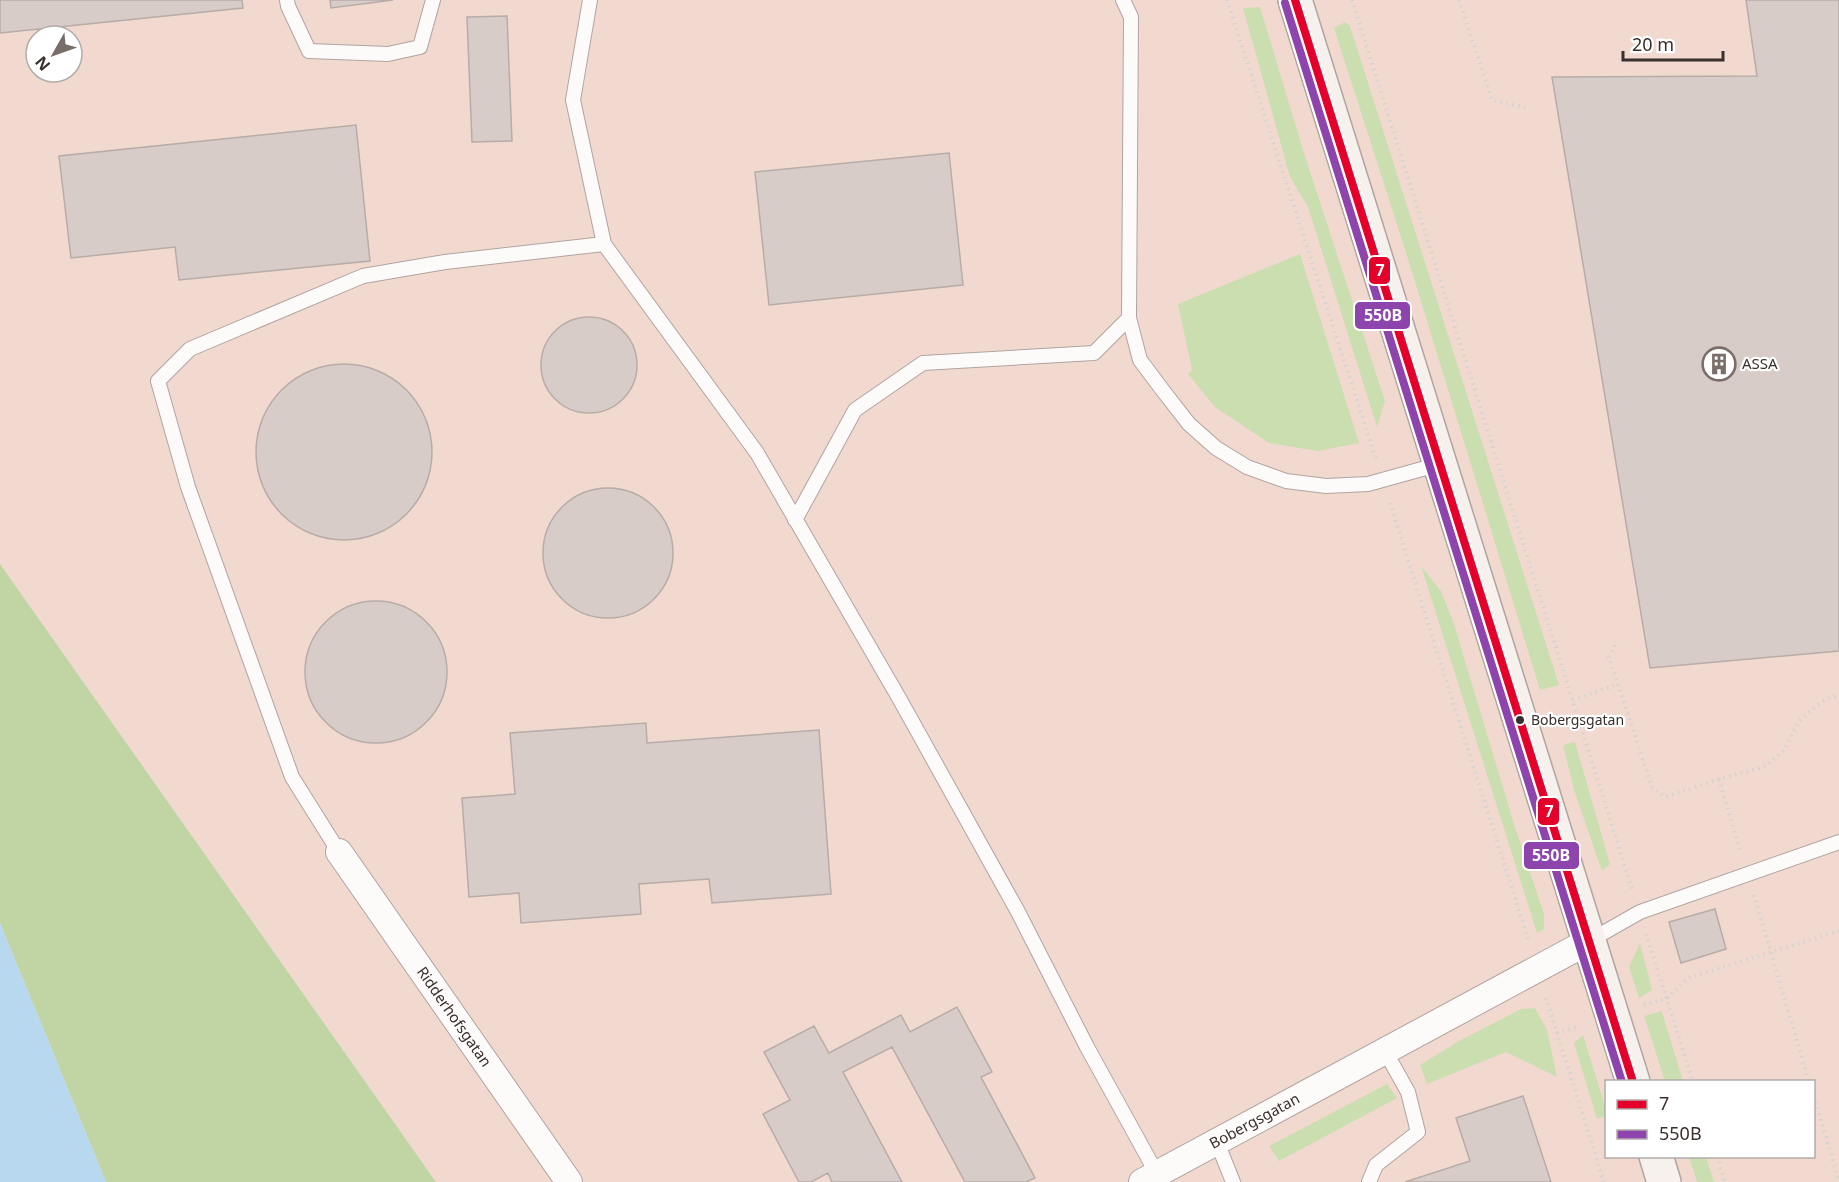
<svg xmlns="http://www.w3.org/2000/svg" width="1839" height="1182" font-family="'Noto Sans',sans-serif">
	<rect width="100%" height="100%" fill="#f1e2dd"/>
	<path fill="#f2d9cf" fill-rule="evenodd" d="M0,0H1839V1182H436L0,564ZM36,36H72V72H36ZM1606,1082H1814V1156H1606Z"/>
	<path fill="#cbdeb0" d="M1260,7L1303,150L1385,401L1377,427L1308,207L1290,177L1243,8Z
		M1345,22L1350,26L1559,685L1540,690L1408,259L1334,28Z
		M1300,254L1359,443L1318,451L1269,443L1215,407L1188,374L1192,370L1178,304Z
		M1421,566L1441,591L1453,621L1514,824L1544,914V929L1537,933Z
		M1575,742L1610,864L1602,871L1574,790L1563,745Z
		M1640,943L1652,990L1639,998L1629,967Z
		M1535,1008L1547,1030L1557,1077L1506,1052L1427,1084L1420,1065L1459,1041L1521,1009Z
		M1662,1011V1012L1683,1081H1665L1644,1016Z
		M1583,1035L1606,1109V1116L1597,1119L1574,1043Z
		M1387,1084L1397,1098L1279,1161L1269,1146Z
		M1689,1157H1706L1714,1182H1697Z"/>
	<path fill="#c1d4a3" d="M0,564L436,1182H106L0,923Z"/>
	<path fill="#b8d8f0" d="M0,923L106,1182H0Z"/>
	<path fill="#d8ccc8" stroke="#b7aca7" stroke-width="1.5" d="M0,0H242L243,8L0,33Z
		M330,0H393L331,8Z
		M1746,0H1839V651L1650,668L1552,77L1757,76Z
		M507,16L512,141L472,142L467,17Z
		M356,125L370,261L179,280L175,247L71,258L59,156Z
		M949,153L963,285L769,305L755,172Z
		M541 365a48 48 0 1 1 96 0a48 48 0 1 1-96 0Z
		M256 452a88 88 0 1 1 176 0a88 88 0 1 1-176 0Z
		M543 553a65 65 0 1 1 130 0a65 65 0 1 1-130 0Z
		M305 672a71 71 0 1 1 142 0a71 71 0 1 1-142 0Z
		M646,723L647,743L819,730L831,894L712,903L709,879L639,884L641,914L521,923L519,893L469,897L462,798L515,794L510,733Z
		M1715,909L1726,949L1681,963L1669,922Z
		M957,1007L992,1072L981,1077L1035,1178L1026,1182H965L892,1047L843,1072L902,1182H832L828,1173L811,1182H799L763,1114L790,1100L764,1052L814,1026L829,1053L901,1015L910,1032Z
		M1523,1096L1551,1182H1405L1470,1161L1456,1118Z"/>
	<g fill="none" stroke-linecap="round" stroke-linejoin="round">
		<defs>
			<path id="service" d="M287,0L288,6L309,51L388,54L420,47L433,0
				M590,0L573,100L604,244L757,453L899,698L1017,910L1087,1047L1157,1174
				M1123,0L1131,17L1129,318L1140,360L1164,392L1189,424L1216,448L1247,467L1286,481L1326,486L1368,484L1440,464
				M795,520L855,410L923,363L1094,353L1129,318
				M339,852L292,777L188,487L158,381L190,349L363,276L445,262L604,244
				M1589,941L1640,912L1839,842
				M1217,1142L1233,1182
				M1369,1182L1376,1165L1418,1132L1408,1092L1385,1051"/>
			<g id="minor">
				<path id="s1" d="M339,852L569,1182"/>
				<path id="s2" d="M1142,1182L1589,941"/>
			</g>
			<path id="secondary" d="M1295,0L1633,1082
				M1656,1156L1664,1182"/>
		</defs>
		<use href="#service" stroke="#b0a4a0" stroke-width="16"/>
		<use href="#minor" stroke="#b0a4a0" stroke-width="28"/>
		<use href="#secondary" stroke="#b0a4a0" stroke-width="36"/>
		<path stroke="#d6d2d0" stroke-width="4" stroke-dasharray="1.5 4.5" stroke-linecap="butt" d="M1227,0L1376,459
			M1352,0L1632,889
			M1459,0L1492,100L1528,108
			M1390,503L1528,939
			M1615,645L1609,657L1652,787L1666,797L1719,779L1764,767L1784,750L1799,721L1821,702L1839,694
			M1573,700L1618,684
			M1719,779L1740,851
			M1754,895L1809,1082
			M1646,934L1693,1082
			M1546,998L1604,1182
			M1644,1005L1667,998L1688,978L1839,931
			M1557,1033L1580,1026
			M1814,1096L1839,1181
			M1717,1156L1725,1182"/>
		<use href="#service" stroke="#fdfbfa" stroke-width="14"/>
		<use href="#minor" stroke="#fdfbfa" stroke-width="26"/>
		<use href="#secondary" stroke="#f7f1ed" stroke-width="33"/>
		<defs>
			<path id="bus-1" d="M1295,0L1633,1082"/>
			<path id="bus-2" d="M1285,3L1622,1082"/>
		</defs>
		<use href="#bus-1" stroke="#fff" stroke-width="12"/>
		<use href="#bus-2" stroke="#fff" stroke-width="12"/>
		<use href="#bus-1" stroke="#e4002b" stroke-width="8"/>
		<use href="#bus-2" stroke="#8e44ad" stroke-width="8"/>
	</g>
	<defs>
		<symbol id="building-ring" viewBox="-11 -11 22 22"><circle r="9.5" fill="#fff" stroke="#796e6a" stroke-width="1.5"/><path d="M-4-6H4V6H1V3H-1V6H-4ZM-2.5-4.3h1.7v1.8h-1.7ZM.8-4.3h1.7v1.8H.8ZM-2.5-1h1.7V.8h-1.7ZM.8-1h1.7V.8H.8Z" fill="#796e6a"/></symbol>
	</defs>
	<g fill-rule="evenodd">
		<use href="#building-ring" x="1700" y="345" width="38" height="38"/>
	</g>
	<circle fill="#392f2c" stroke="#fff" stroke-width="2" cx="1520" cy="720" r="5"/>
	<g text-anchor="middle" stroke-width="4.5" stroke-linejoin="round" paint-order="stroke">
		<g font-size="14" fill="#392f2c" stroke="#fff" text-anchor="start">
			<text x="1531" y="725">Bobergsgatan</text>
		</g>
		<g font-size="15" fill="#392f2c" stroke="#fff" text-anchor="start">
			<text x="1742" y="369">ASSA</text>
		</g>
		<g font-size="15" fill="#392f2c" stroke="#fff">
			<text dy="5" stroke="none"><textPath href="#s1" startOffset="201">Ridderhofsgatan</textPath></text>
			<text dy="5" stroke="none"><textPath href="#s2" startOffset="128">Bobergsgatan</textPath></text>
		</g>
	</g>
	<g stroke="#fff" stroke-width="2">
		<rect x="1368" y="256" width="23" height="29" rx="6" fill="#e4002b"/>
		<rect x="1354" y="301" width="57" height="29" rx="6" fill="#8e44ad"/>
		<rect x="1537" y="797" width="23" height="29" rx="6" fill="#e4002b"/>
		<rect x="1523" y="841" width="57" height="29" rx="6" fill="#8e44ad"/>
	</g>
	<g font-size="16" text-anchor="middle" font-weight="bold" fill="#fff">
		<text x="1380" y="276">7</text>
		<text x="1383" y="321">550B</text>
		<text x="1549" y="817">7</text>
		<text x="1551" y="861">550B</text>
	</g>
	<rect x="1605" y="1080" width="210" height="78" fill="#ffffff" stroke="#b0acab" stroke-width="1.5"/>
	<rect x="1617" y="1100" width="30" height="9" fill="#e4002b" stroke="#b0acab" stroke-width="1.5"/>
	<text x="1659" y="1110" font-size="18" fill="#392f2c">7</text>
	<rect x="1617" y="1130" width="30" height="9" fill="#8e44ad" stroke="#b0acab" stroke-width="1.5"/>
	<text x="1659" y="1140" font-size="18" fill="#392f2c">550B</text>
	<g transform="translate(54 54) rotate(230)"><circle r="28" fill="#ffffff" stroke="#b0acab" stroke-width="1.5"/>
	<path d="M0-4.5L10 22L0 15L-10 22Z" fill="#796e6a"/>
	<text y="-9" font-size="16" font-weight="bold" text-anchor="middle" fill="#392f2c">N</text>
	</g>
	<path d="M1623 51v9h100v-9" fill="none" stroke="#392f2c" stroke-width="3"/>
	<text x="1632" y="51" font-size="18" fill="#392f2c" stroke="#ffffff" stroke-width="4.5" paint-order="stroke">20 m</text>
</svg>
